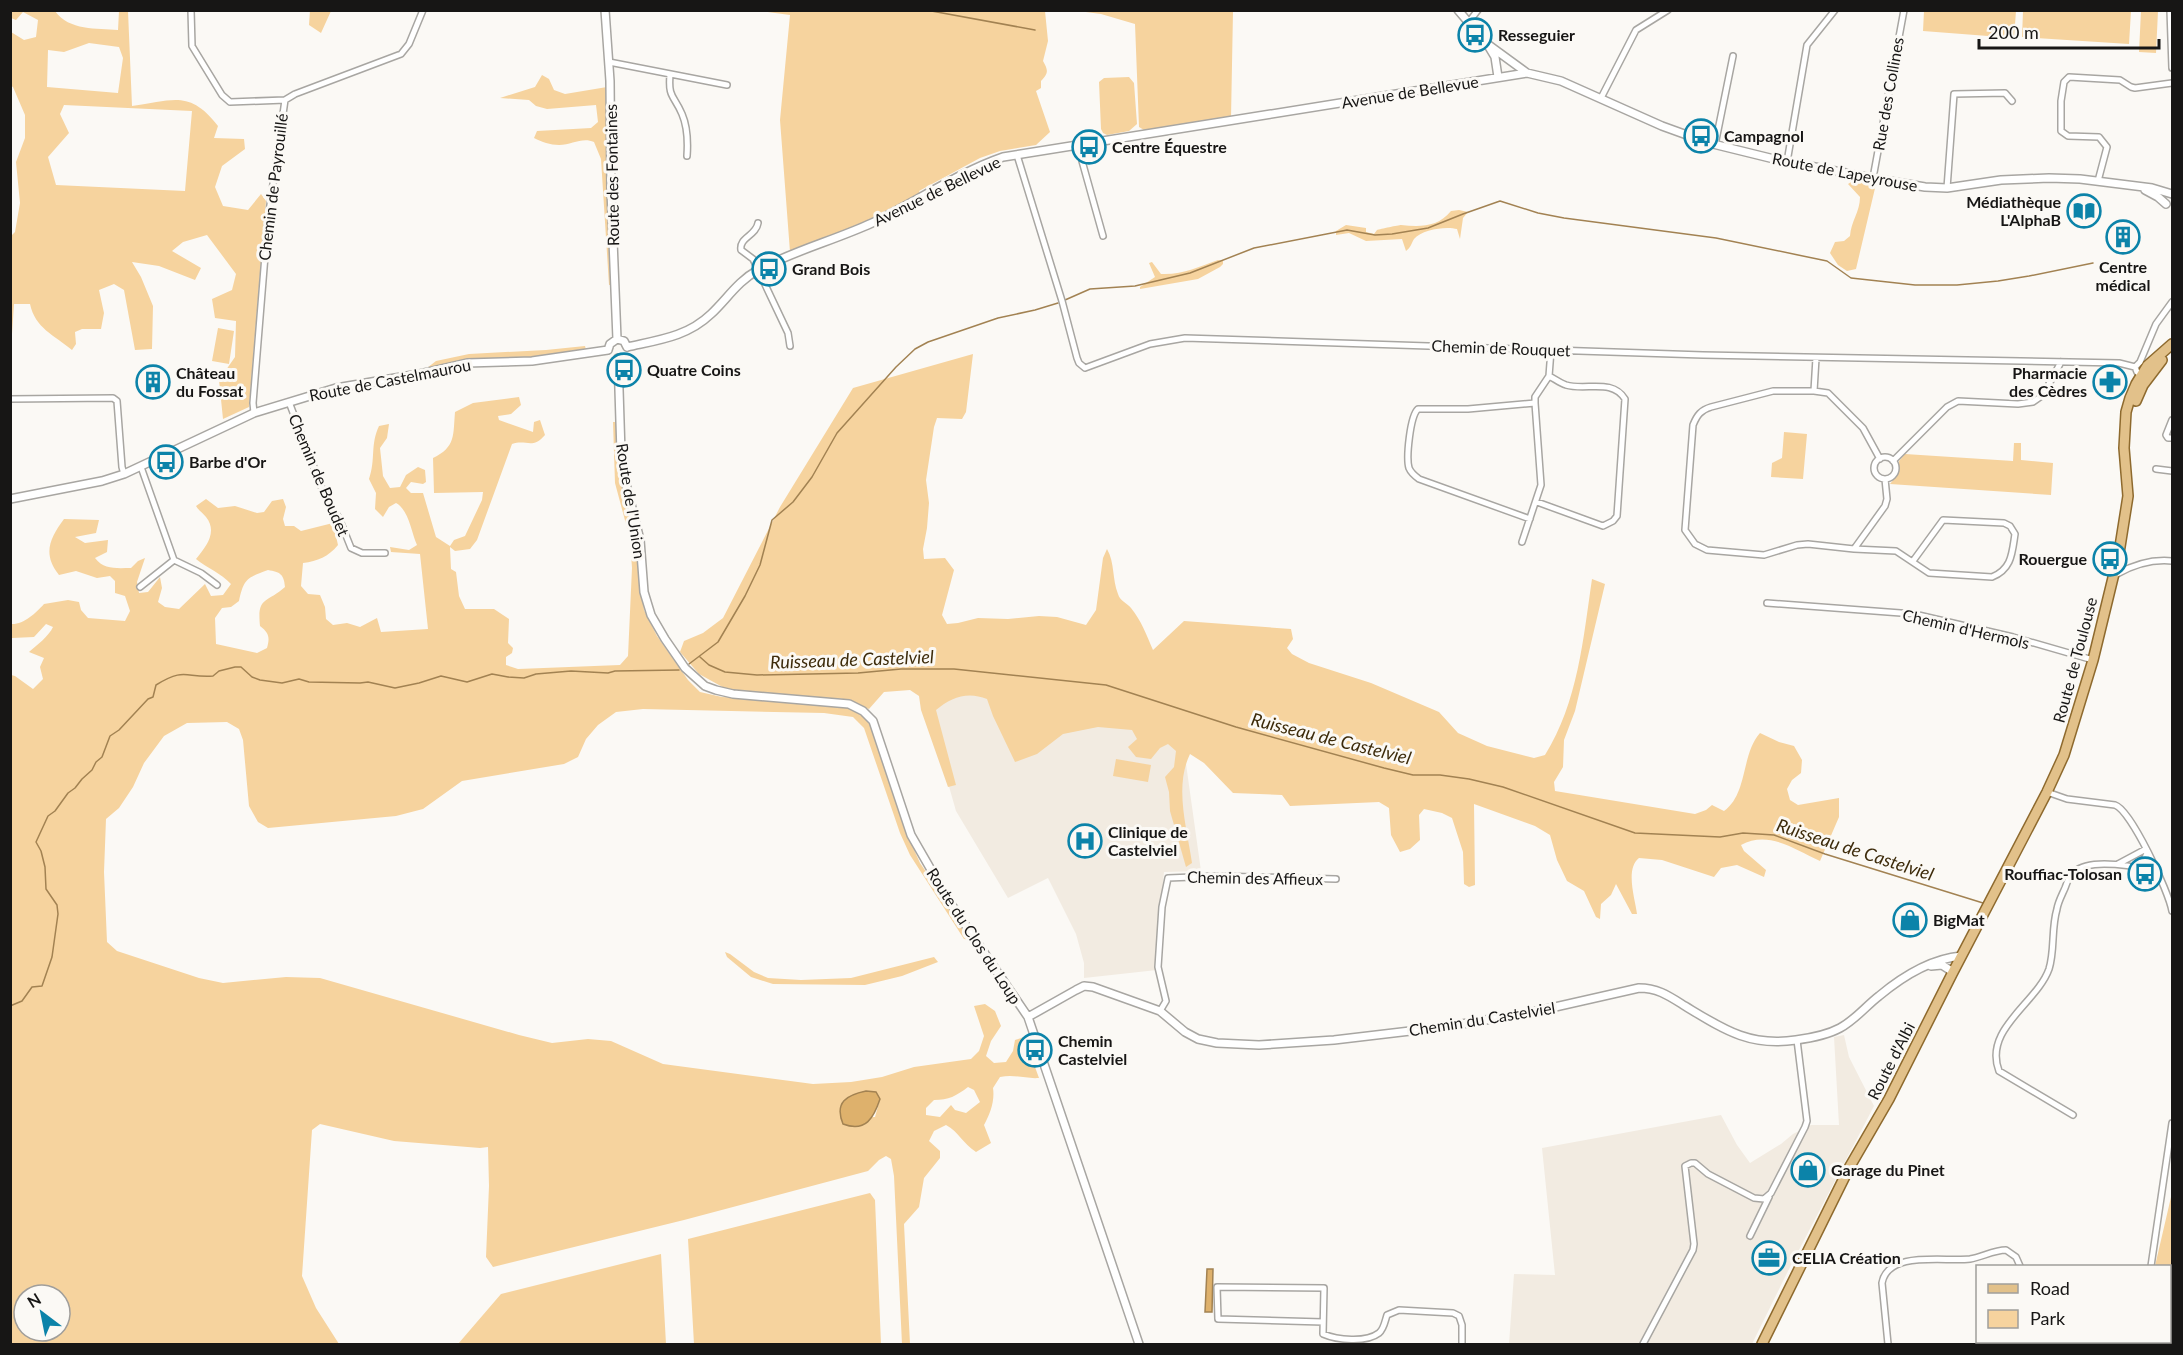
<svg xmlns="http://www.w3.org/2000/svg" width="2183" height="1355" font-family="Lato,sans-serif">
	<rect width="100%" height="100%" fill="#fbf9f5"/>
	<path fill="#f2ebe1" d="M989,688L1181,728L1201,871L1164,872L1155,964L1157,970L1084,978V963L1076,934L1048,878L1008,898L956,811L925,702Z
		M1844,1035L1849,1057L1874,1106L1788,1271L1752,1344H1509L1514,1274L1555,1275L1542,1148L1721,1115L1737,1145L1750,1163L1781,1144L1793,1134L1811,1125H1839L1834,1037Z"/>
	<path fill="#f6d39e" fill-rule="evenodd" d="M11,10L55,11C69,31 97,28 118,30L119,11H128L132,106C173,101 189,89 218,126L214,138L244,139L245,149L222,166L215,187L223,206L248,210L261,194L266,201L249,407L223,419L219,380L235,357L236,321L215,318L212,299L232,290L236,274L207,235L183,242L172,251L201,268L195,280L159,266L132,262L141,277L153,306L152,349L135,350L124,290L114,284L99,290L104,313L101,329H82L75,332L76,344L72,350C54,335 35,328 30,304H14L11,349V236L15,232L20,203L16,162L25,138V115L13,87L11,86V32L24,40L36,37L38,20L23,12L16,20L11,18ZM89,43L119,47L123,58L118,93L47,87L48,50L64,52ZM64,105L192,111L185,191L56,185L48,157L69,133L60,114Z
		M310,10L331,11L321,33L309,25Z
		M761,11H1045L1048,41L1043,61C1048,70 1049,73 1041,81V88L1036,91L1050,132L1036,145L1000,151L980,158L919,191L921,194L864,222L790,252L780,120L790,15Z
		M1078,11H1233L1231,118L1144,130L1139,127L1135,24L1101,14Z
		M1924,11H2016L2014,38L1923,31Z
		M2023,11H2131L2129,44L2022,37Z
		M2141,11H2158L2156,53L2139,52Z
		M542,75L549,79L554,90L565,94L607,87L606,165L613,285H609L601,159L594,142C582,137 572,145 559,145C550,145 542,142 534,138L537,131L591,128L598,122L596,105L547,109L536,106L529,100L500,98L535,87Z
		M1129,77L1134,83L1137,124L1129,131L1107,135L1103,133L1101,129L1099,82L1104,78Z
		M1857,178L1876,184L1856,269L1847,271L1838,265L1830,253L1835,242L1844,241L1850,236C1851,221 1860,212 1860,197L1848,184Z
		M1459,210L1468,212L1463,218L1460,239L1457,229C1447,226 1422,229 1414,239C1411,244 1411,247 1406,251L1402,239L1366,241L1349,233L1336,235V231L1346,225L1366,228V232L1374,234L1377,230C1380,229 1399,225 1401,225C1421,227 1438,227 1451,211Z
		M1218,260L1223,261V264L1220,267L1198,279L1140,289V287L1155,277L1149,263L1152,262L1161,274C1183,275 1198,267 1218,260Z
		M218,328L234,331L229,364L212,361Z
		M585,346L586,350L541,357L475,359L427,368L436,361L469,354L546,350Z
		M973,354L966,412L962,419L937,418L934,427L926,480L929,503L927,528L923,549L924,559L945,558L954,570L942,615L947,624L958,623L978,618L1008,619L1039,616L1057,617L1086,625L1096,610L1103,558L1107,549C1115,563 1112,579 1118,594C1120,601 1127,603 1131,608C1141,620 1147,636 1153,650L1184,621L1291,629L1293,639L1287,648L1292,654L1309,663L1371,683L1439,712L1458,733L1487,746L1534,758L1545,755C1578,702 1583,640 1592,579L1605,584L1575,711L1564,740L1563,767L1554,782L1555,791L1695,814L1706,810L1712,805L1724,811C1748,794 1741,754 1760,733L1779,742L1794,746L1802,760L1801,773L1792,780L1787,789L1790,800L1798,805L1839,798V817L1820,861C1794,849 1768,830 1741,845L1744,851L1766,870L1764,877L1737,865L1721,868L1714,877L1662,860L1639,858C1625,869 1635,898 1637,914H1632L1616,884L1611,895L1601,904L1600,919L1596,917L1584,891L1567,881L1557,860L1550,835L1535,826L1474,804L1475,885L1469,887L1464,884L1463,852L1452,818L1442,813L1424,809L1419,815L1420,840L1410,849L1400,852L1391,835L1389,808L1379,802L1290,806L1282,795L1233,793L1204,763L1190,754C1174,787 1187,828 1192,863L1186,867L1170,811L1169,792L1165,777L1174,767L1176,751L1168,744L1160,748L1151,759L1136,757L1128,747L1137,739L1132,730L1098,727L1063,734L1037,754L1015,762L993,716L987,699C968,691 951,697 936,710L956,785L948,787L921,710L919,696L910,690L884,692L869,709L843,699L728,690L699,674L680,652L684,641L703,633L723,618L780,507L853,388Z
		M519,397L521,405L511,414L498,416L499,420L533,432L534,422L540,420L545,435C532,450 527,439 512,444L477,540L470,549L455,551L450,547L451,569L456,572L459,596L465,609H494L509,619L508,643L513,648L512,653L506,657V665L518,669L620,665L628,656L632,568L630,539L615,483L613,422H617L637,544L644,610L657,636L688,680L700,692L722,697L839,703C859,710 865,714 874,733L907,834L920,863L972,940L964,939L910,855L900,833L864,728L853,717L824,713L643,709L616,712L598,725L586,739L578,757L564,764L462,781L423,809L396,816L268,828L258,822L249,806L243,740L239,729L227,722L187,723L164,736L144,763L133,787L119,808L106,819L104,872L107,942L117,951L199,978L223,983L286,977L320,978L519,1035L552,1043L588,1039L611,1041L663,1064L813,1084L851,1082L882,1077L914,1067L971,1059L979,1051L984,1036L974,1006L985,1004L995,1011L1001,1026L991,1041L986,1056L994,1063L1006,1062L1013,1051L1015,1040L1024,1037L1039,1078C1025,1079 1015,1074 1000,1077L993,1088C995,1101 990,1114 984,1125L991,1143L976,1152C962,1143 960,1133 946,1125L934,1131L929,1141L940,1151V1158L924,1178L919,1207L904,1224L910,1344H902L894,1176L891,1159L886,1156L879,1160L868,1171L684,1220L493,1267L486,1257L489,1186L488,1147L480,1148L394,1141L320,1124L312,1130L302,1276L316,1308L339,1344H11V675L15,676L33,689L43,679L40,667L44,658L29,652C36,646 49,636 53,627L46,624L34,637L12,638L11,640V624C23,625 36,613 44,604L68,600L79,602L81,610L88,618L125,621L130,611L125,596L115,593V581L110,576L97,578L76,571L59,575C42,554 50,538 64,519L99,520L96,533L75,537L85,543L108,540L107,552L95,558C104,570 117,568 131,568L138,561L145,558L137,582L139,593L148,592L160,577L162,588L158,602L165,607L179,609L205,584L211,596L223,595L231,584C221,573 207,568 196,559C206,547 218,532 206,517C203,513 199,511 196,506L206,499L218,508L235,506L257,513L264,512L272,501L283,499L286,507L283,519L285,526H294L301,531L333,523L338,545C328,557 318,561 303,563L301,586L308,594L320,595L325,607L326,619L333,625L347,623L360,627L377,618L381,632L428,629L420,554L391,552L390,547L409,550L417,545C411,532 409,510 396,503L389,507L383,517L375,509L376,493L369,479C376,459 370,445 379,426L389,424L387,438L380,448L383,476L390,488L400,487L406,475L418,467L425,470L426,482L423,484L411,482L406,488L411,493H423L436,537L450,546L454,540L465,536L482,500L483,492L434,493L433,458C456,447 453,435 455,412L473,403ZM268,570C280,572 284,574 285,587C266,604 257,596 260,626C269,633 270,637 267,648L257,653L216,644L215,618L222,608L231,607L239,601C244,578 247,578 268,570ZM968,1087L974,1090L980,1102L966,1113L955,1110L951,1105L940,1117L926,1115V1108L934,1100C949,1100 956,1096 968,1087ZM880,1099L875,1117L840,1118L843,1101ZM24,1295H60V1331H24Z
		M1784,432L1807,434L1803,479L1771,477L1772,463L1782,458Z
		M2014,443H2021V460L2053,463L2051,495L1890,484L1898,474L1899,461L1905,454L2013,461Z
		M1116,759L1151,765L1148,782L1113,776Z
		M725,952L730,954L754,972L768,978L801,980L851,978L934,957L938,962L902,976L865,985L773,984L751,977L727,957Z
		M870,1193L875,1200L881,1344H694L688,1239Z
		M2171,1197L2172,1198V1344H2166V1342H2170V1266H2155Z
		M661,1254L666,1344H458L501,1294Z"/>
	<path fill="#deb16c" stroke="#a28252" stroke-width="1.5" d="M866,1091L876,1092L880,1099C874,1117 866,1133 843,1124C834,1102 847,1095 866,1091Z
		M1207,1269H1213L1212,1312H1205Z"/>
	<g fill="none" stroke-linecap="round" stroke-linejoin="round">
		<path stroke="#a28252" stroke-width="1.5" d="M926,10L1035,30
			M1065,300L1090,289L1135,286L1190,273L1254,248L1347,230L1375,235L1392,234L1428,228L1463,214L1500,201L1538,213L1564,218L1716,238L1827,261L1851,278L1915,285H1957L1998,281L2029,276L2093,263
			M700,657L709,665L725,672L757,675L858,673L901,669H954L1106,685L1236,727L1384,768L1413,775H1440L1469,779L1503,787L1635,833L1720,837L1743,833L1774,835L1825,854L1983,903
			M689,664L718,642L745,596L760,565L772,520L793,502L812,477L837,433L896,367L915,349L928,342L998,318L1035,310L1058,303
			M10,1006L22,1001L32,987L42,986L52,957L58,914L57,905L46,889L45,867L41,851L36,842L48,816L55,811L68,793L75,788L82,779L92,770L96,762L102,757L110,736L119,730L148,699L153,697L156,685C185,667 185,678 213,676L219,671L235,667H241L252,677L260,680L282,683L299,679L309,682L360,683L368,682L395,688L419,683L441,676L467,682L492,674L508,677L524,678L536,674L571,671L608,673L615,671L679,670"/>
		<defs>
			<path id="minor" d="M191,10L192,46L222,95L230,102L285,100
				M2170,10L2172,68
				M1468,23L1478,10
				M609,62L727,85
				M670,75C668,98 674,95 682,114C688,128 688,142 687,156
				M1601,98L1636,30L1668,10
				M1715,145L1733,56
				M1080,146L1082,161L1103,236
				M1017,155L1062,301L1077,358L1079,363L1085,368L1150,344L1185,338L1703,355L2119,363L2135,367L2137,372L2141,375
				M1787,162L1807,45L1835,10
				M1873,178L1904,10
				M2098,181L2107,147L2099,137L2068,136L2061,131V101L2064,82L2069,77L2120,80L2131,87L2135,88L2172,83
				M1947,188L1954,94L2005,93L2012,101
				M758,223C756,236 739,237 741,250L753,259L788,333L790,346
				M1816,358L1814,391H1773L1711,407C1701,410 1697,415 1693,425L1685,530L1695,544L1707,550L1764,555L1797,545L1808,544L1854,549L1885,506L1887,499L1885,479
				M2135,367L2140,362L2156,324L2172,302
				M1814,391L1828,393L1863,428L1880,459
				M10,399L113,398L117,401L122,467L124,474
				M289,402L326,499L339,518L351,548L362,553H385
				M254,413L253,403L268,219L285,100L295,94L401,54L409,44L423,10
				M2172,420L2166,435L2168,438H2172
				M1874 468a11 11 0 1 1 22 0a11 11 0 1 1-22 0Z
				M1893,461L1947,407L1958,401L2018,404L2033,402L2043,395L2061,362
				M141,467L174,560L201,573L217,585
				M2156,469L2172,471
				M1537,502L1603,526L1613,521L1617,516L1625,399C1612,378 1586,391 1566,385C1560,383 1555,379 1549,376
				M1530,519L1419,479C1415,476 1411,473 1409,468C1406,458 1410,416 1418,409H1468L1535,403
				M1522,542L1541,485L1535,403V397L1549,376L1551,350
				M1854,549L1896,551L1929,573L1992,577C2012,569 2012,553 2015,534L2010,526L2004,523L1943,520L1913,561
				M2114,573L2117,574C2135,564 2152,559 2172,561
				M140,587L174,560
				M1767,603L1914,614L2013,637L2093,660
				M2047,792L2067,799L2115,805C2131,810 2169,892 2172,911
				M2118,864L2146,849
				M2133,868L2145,858L2147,853
				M1160,1011L1166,1001L1158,967L1162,907L1168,878L1217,876L1336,879
				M2073,1115L1999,1071C1983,1029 2037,1003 2049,969C2055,950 2051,929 2057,909C2058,902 2062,895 2065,888C2067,882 2069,876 2074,872C2091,857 2139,866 2158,874
				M1750,1236L1769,1197
				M2151,1266L2172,1123
				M1323,1322L1218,1319L1217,1287L1324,1288L1323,1334C1337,1340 1366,1343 1379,1333C1384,1329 1385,1321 1387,1315L1399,1310L1453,1313L1459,1316L1462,1325V1344
				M2049,1342L2050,1344
				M2104,1342L2106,1344
				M1643,1344L1693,1250L1694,1244L1685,1166L1691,1163H1695L1708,1174L1754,1198L1764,1199L1771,1193L1805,1127L1807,1121L1797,1040
				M1888,1344L1882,1283C1888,1250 1944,1262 1970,1259C1982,1257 1994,1250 2006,1250L2016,1257L2020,1266
				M2081,1344L2089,1342"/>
			<path id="tertiary" d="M605,10L610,81L611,191L617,339
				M1458,10L1486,43L1527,73
				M1489,47L1495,57L1498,77
				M2145,190L2158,197L2166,204
				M627,347C658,340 687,337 711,314C727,299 738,281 758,270C793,251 835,240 872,223C916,202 957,173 1003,157L1527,73L1561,81L1662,126L1709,143L1774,159L1877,179L1925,187L1947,188L2001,180L2049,178L2080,179L2152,188L2172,194
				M608,350L610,344L617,339L624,341L627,347
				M618,358L621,453L623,472L640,540L644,592L651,615L665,639L685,668L705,686L716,690L733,694L849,704L863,711L873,721L911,835L949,901L1028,1017L1139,1344
				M10,499L102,481L124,474L254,413L336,388L419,374L467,363L532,361L608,350
				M1931,966L1942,965L1953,972
				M1028,1017L1076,990L1084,986L1093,987L1160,1011L1185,1032L1198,1039L1217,1043L1259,1045L1334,1040L1444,1027L1533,1012L1639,988C1658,988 1669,996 1685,1006C1723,1029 1749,1047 1796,1040C1811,1038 1827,1035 1840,1028C1855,1020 1866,1006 1879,996C1903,976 1930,959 1961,956"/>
			<path id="primary" d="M2136,401L2143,385L2162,360
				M1762,1344L1849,1168L1889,1099L1952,974L2047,792L2064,755L2093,660L2119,553L2128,496L2124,448L2126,412L2130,398L2136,384L2147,366L2172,344"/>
		</defs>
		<use href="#minor" stroke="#a8a6a2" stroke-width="8"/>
		<use href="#tertiary" stroke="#a8a6a2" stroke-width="10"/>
		<use href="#primary" stroke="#8e6a2e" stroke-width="12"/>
		<use href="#minor" stroke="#fff" stroke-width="5"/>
		<use href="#tertiary" stroke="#fff" stroke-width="7"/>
		<use href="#primary" stroke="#e2c18a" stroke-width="9"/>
	</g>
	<defs>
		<symbol id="bus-ring" viewBox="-11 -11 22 22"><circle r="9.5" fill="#fbf9f5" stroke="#0c83a9" stroke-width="1.5"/><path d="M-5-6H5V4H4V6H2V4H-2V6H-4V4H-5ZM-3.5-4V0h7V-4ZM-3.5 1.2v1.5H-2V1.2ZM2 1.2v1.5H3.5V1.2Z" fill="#0c83a9"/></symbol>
		<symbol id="library-ring" viewBox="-11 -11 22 22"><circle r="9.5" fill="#fbf9f5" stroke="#0c83a9" stroke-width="1.5"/><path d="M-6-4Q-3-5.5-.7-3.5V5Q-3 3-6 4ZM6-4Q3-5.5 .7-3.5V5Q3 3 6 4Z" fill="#0c83a9"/></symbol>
		<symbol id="building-ring" viewBox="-11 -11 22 22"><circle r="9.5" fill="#fbf9f5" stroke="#0c83a9" stroke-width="1.5"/><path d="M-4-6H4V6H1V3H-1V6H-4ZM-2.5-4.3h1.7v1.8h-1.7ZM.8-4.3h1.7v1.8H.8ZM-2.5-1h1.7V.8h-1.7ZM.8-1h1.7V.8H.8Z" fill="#0c83a9"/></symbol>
		<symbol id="pharmacy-ring" viewBox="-11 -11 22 22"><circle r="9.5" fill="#fbf9f5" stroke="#0c83a9" stroke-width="1.5"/><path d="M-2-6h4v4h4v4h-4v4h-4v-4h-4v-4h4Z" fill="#0c83a9"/></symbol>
		<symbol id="hospital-ring" viewBox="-11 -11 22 22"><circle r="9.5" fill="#fbf9f5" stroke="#0c83a9" stroke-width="1.5"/><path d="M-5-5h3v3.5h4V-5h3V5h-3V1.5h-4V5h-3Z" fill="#0c83a9"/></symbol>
		<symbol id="shop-ring" viewBox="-11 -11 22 22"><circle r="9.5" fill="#fbf9f5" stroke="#0c83a9" stroke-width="1.5"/><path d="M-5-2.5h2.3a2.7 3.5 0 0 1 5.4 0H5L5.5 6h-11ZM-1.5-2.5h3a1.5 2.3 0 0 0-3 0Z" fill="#0c83a9"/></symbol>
		<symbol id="office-ring" viewBox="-11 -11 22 22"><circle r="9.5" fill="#fbf9f5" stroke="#0c83a9" stroke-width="1.5"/><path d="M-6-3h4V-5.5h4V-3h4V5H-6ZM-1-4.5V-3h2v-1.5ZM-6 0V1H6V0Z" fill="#0c83a9"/></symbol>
	</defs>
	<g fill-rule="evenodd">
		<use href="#bus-ring" x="1456" y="16" width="38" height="38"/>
		<use href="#bus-ring" x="1682" y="117" width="38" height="38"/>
		<use href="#bus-ring" x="1070" y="128" width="38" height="38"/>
		<use href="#library-ring" x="2065" y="192" width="38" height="38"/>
		<use href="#building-ring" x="2104" y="218" width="38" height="38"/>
		<use href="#bus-ring" x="750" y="250" width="38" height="38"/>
		<use href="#bus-ring" x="605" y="351" width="38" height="38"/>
		<use href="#building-ring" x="134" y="363" width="38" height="38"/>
		<use href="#pharmacy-ring" x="2091" y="363" width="38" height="38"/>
		<use href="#bus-ring" x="147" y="443" width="38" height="38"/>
		<use href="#bus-ring" x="2091" y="540" width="38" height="38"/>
		<use href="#hospital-ring" x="1066" y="822" width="38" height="38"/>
		<use href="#bus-ring" x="2126" y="855" width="38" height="38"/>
		<use href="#shop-ring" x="1891" y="901" width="38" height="38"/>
		<use href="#bus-ring" x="1016" y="1031" width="38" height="38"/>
		<use href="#shop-ring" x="1789" y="1151" width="38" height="38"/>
		<use href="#office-ring" x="1750" y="1239" width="38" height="38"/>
	</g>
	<g text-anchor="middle" stroke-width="6" stroke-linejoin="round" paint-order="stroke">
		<g font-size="16" font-weight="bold" fill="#171615" stroke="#fbf9f5" text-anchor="start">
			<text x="1498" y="41">Resseguier</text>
			<text x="1724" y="142">Campagnol</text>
			<text x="1112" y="153">Centre Équestre</text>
			<text x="2061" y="208" text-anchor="end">Médiathèque<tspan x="2061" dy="18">L'AlphaB</tspan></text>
			<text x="2123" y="273" text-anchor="middle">Centre<tspan x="2123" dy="18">médical</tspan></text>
			<text x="792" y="275">Grand Bois</text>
			<text x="647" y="376">Quatre Coins</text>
			<text x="176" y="379">Château<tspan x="176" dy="18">du Fossat</tspan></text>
			<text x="2087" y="379" text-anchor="end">Pharmacie<tspan x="2087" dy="18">des Cèdres</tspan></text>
			<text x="189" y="468">Barbe d'Or</text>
			<text x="2087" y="565" text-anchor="end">Rouergue</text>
			<text x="1108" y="838">Clinique de<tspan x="1108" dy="18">Castelviel</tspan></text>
			<text x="2122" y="880" text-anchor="end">Rouffiac-Tolosan</text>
			<text x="1933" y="926">BigMat</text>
			<text x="1058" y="1047">Chemin<tspan x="1058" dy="18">Castelviel</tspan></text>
			<text x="1831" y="1176">Garage du Pinet</text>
			<text x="1792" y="1264">CELIA Création</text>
		</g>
		<g font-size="16" fill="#171615" stroke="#fbf9f5">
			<text transform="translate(1410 92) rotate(-9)" y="6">Avenue de Bellevue</text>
			<text transform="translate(1888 94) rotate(-80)" y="6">Rue des Collines</text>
			<text transform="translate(1845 172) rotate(11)" y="6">Route de Lapeyrouse</text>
			<text transform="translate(612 175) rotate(-91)" y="6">Route des Fontaines</text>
			<text transform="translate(273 187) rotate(-83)" y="6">Chemin de Payrouillé</text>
			<text transform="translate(937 191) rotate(-26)" y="6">Avenue de Bellevue</text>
			<text transform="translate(1501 348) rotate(2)" y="6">Chemin de Rouquet</text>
			<text transform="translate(390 380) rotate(-11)" y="6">Route de Castelmaurou</text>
			<text transform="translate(319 475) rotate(67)" y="6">Chemin de Boudet</text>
			<text transform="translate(631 501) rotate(81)" y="6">Route de l'Union</text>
			<text transform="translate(1966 629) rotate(13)" y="6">Chemin d'Hermols</text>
			<text transform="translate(2075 660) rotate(-75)" y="6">Route de Toulouse</text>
			<text transform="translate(1255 878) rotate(1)" y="6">Chemin des Affieux</text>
			<text transform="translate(974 936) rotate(57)" y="6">Route du Clos du Loup</text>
			<text transform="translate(1482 1019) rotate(-9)" y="6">Chemin du Castelviel</text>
			<text transform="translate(1891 1061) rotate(-63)" y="6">Route d'Albi</text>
		</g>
		<g font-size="18" font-style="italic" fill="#3d2b0b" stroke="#fbf9f5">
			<text transform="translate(852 660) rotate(-2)" y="6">Ruisseau de Castelviel</text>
			<text transform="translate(1331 739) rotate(14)" y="6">Ruisseau de Castelviel</text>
			<text transform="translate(1855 850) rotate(18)" y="6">Ruisseau de Castelviel</text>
		</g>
	</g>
	<rect width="2183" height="1355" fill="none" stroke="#171615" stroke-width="24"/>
	<rect x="1976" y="1265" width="195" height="78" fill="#fbf9f5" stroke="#a09e9b" stroke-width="1.5"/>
	<rect x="1988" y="1284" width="30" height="9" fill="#e2c18a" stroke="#a09e9b" stroke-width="1.5"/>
	<text x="2030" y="1295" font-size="18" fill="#171615">Road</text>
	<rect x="1988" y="1310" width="30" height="18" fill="#f6d39e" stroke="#a09e9b" stroke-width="1.5"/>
	<text x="2030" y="1325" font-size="18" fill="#171615">Park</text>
	<g transform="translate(42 1313) rotate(328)"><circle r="28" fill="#fbf9f5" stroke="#a09e9b" stroke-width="1.5"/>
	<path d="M0-4.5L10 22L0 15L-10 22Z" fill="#0c83a9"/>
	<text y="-9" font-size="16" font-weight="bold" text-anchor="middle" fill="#171615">N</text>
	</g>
	<path d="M1979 39v9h180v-9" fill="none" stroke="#171615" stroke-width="3"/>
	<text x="1988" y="39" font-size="18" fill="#171615" stroke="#fbf9f5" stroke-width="4.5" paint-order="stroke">200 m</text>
</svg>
